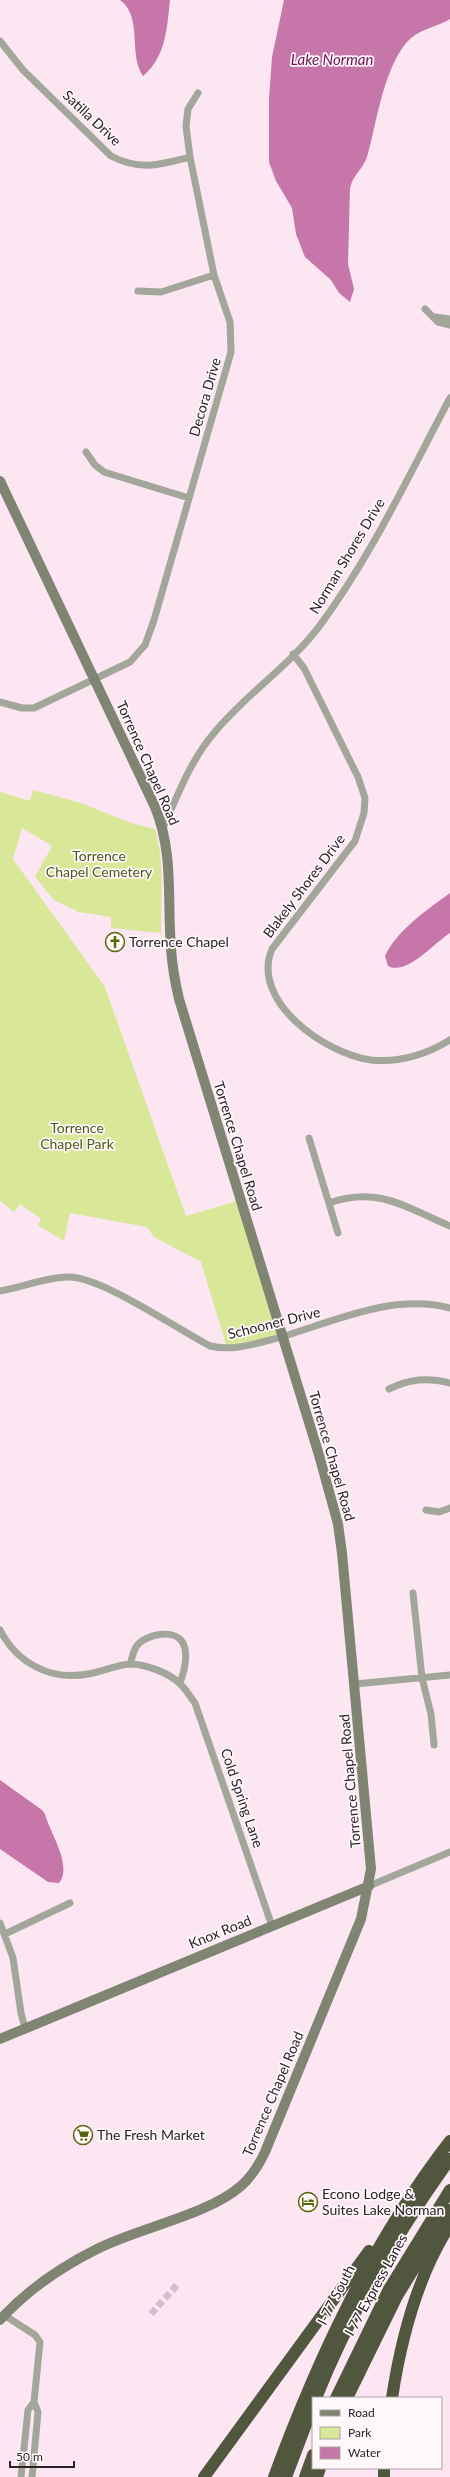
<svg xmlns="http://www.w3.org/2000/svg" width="450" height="2477" font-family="Lato,sans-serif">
	<rect width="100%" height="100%" fill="#fce6f2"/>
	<path fill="#d8e898" d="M33,790L78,802L134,824L155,829C165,862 161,898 161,933L111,928V917L79,912L54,900L35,877L52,846L22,828L13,859L105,987L186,1216L240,1200L283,1337L227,1348L201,1262L154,1237L147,1227L70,1213L64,1241L38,1225L41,1219L20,1204L14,1212L0,1201V792L30,801Z"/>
	<path fill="#c676a9" d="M120,0H170C167,28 166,57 143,76C128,55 143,16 120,0Z
		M284,0H450V19C439,26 421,29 411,38C384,63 377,122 367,157C363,169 354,173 350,188L348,264L354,289L350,302L339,293L331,280L305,257L296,234L292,208L276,181L269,162V99L272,57Z
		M450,893V933C435,942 407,976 388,966L385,956C398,929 427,910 450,893Z
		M0,1780L42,1810L45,1814C50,1833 73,1866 59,1883L48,1882L0,1849Z"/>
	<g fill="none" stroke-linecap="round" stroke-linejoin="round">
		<path stroke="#d2bfca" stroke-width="7" stroke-dasharray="7 3.5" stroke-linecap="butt" d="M151,2314L177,2285"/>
		<path stroke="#a3a69a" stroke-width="7" d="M0,41L23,70L111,156C140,171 159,165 190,157
			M138,291L161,292L214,275
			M425,309L438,322L450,325
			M435,317L450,319
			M86,452L95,465L104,472L189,498
			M293,654L304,668L358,777L365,798L364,813L355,841L272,949C250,1001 325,1054 371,1060C399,1063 427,1054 450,1040
			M0,702L22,708H34L130,662L145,645L154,620L231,352L230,322L214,275L190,157L186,126L188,109L198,93
			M163,828C178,795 190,761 214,733C245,695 288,667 318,628C371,557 409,475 450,398
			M309,1138L338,1233
			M329,1203C379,1186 405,1207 450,1226
			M0,1291C23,1287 46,1277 69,1277C102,1277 177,1329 210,1346C231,1351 250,1345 270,1340C328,1325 389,1292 450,1308
			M389,1389C410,1379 427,1377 450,1383
			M426,1510L439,1512L450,1508
			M413,1593L422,1678L431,1714L434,1745
			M0,1630C17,1663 50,1681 88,1674C102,1672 116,1665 130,1664C145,1664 170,1673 180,1684C186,1689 190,1697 195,1703L272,1926
			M130,1664C132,1659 133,1652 136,1647C144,1634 175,1628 183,1643C189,1655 184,1672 180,1683
			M355,1684L450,1675
			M369,1886L450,1852
			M0,1923L13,1958L21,2013L25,2028
			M5,1934L70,1903
			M4,2315L35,2335L40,2342L34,2402L38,2412L32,2477
			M21,2477L28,2410L34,2402"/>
		<path stroke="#808473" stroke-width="10" d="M0,481L155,807C174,853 167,900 171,948C172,965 175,982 179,999L319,1455L338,1524L342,1553L371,1869L361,1919L265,2152C259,2165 252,2176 241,2186C208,2215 138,2228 97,2249C61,2267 27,2290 0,2320
			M0,2039L369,1886"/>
		<path stroke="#51563f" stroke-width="12" d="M316,2398C350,2313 397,2233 450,2159
			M336,2398L388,2291L450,2190
			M347,2398L397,2296L450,2210
			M392,2398C401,2339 417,2276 450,2225
			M204,2477L369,2251
			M274,2477C318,2358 372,2242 450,2141
			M286,2477L313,2406
			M305,2477L313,2455
			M317,2477L320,2468
			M384,2477V2468"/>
	</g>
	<defs>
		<symbol id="church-ring" viewBox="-11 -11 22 22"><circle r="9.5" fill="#fef8fb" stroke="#596509" stroke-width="1.5"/><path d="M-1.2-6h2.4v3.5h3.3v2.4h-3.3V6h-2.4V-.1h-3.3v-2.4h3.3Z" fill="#596509"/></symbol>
		<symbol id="supermarket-ring" viewBox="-11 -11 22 22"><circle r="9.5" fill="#fef8fb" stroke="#596509" stroke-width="1.5"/><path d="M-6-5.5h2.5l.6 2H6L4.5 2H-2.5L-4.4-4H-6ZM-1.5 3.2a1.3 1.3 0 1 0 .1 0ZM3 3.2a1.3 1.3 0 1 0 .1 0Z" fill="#596509"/></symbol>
		<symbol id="hotel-ring" viewBox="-11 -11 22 22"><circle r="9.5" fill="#fef8fb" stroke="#596509" stroke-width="1.5"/><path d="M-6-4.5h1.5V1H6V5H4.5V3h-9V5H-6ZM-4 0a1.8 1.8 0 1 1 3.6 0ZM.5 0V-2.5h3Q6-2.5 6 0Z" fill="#596509"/></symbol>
	</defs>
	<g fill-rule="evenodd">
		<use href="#church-ring" x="104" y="931" width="22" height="22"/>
		<use href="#supermarket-ring" x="72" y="2124" width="22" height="22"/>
		<use href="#hotel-ring" x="297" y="2191" width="22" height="22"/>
	</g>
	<g text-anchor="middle" stroke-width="3.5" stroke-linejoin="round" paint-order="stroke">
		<g font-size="14" fill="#2c2228" stroke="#fef8fb">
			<text transform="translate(92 118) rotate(43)" y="5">Satilla Drive</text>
			<text transform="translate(205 397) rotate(-74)" y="5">Decora Drive</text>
			<text transform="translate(347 556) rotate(-59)" y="5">Norman Shores Drive</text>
			<text transform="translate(148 763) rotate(66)" y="5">Torrence Chapel Road</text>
			<text transform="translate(304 886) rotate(-53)" y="5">Blakely Shores Drive</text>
			<text transform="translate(238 1146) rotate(73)" y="5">Torrence Chapel Road</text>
			<text transform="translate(274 1323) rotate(-14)" y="5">Schooner Drive</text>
			<text transform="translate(332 1456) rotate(74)" y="5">Torrence Chapel Road</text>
			<text transform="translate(350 1781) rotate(-95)" y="5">Torrence Chapel Road</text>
			<text transform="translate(242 1798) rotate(71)" y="5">Cold Spring Lane</text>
			<text transform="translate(220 1932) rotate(-22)" y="5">Knox Road</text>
			<text transform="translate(273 2094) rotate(-67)" y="5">Torrence Chapel Road</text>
			<text transform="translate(376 2285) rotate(-61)" y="5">I 77 Express Lanes</text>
			<text transform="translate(336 2295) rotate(-63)" y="5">I-77 South</text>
		</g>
		<g font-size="14" fill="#505a18" stroke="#fef8fb">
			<text x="99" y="861">Torrence<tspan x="99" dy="16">Chapel Cemetery</tspan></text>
			<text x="77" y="1133">Torrence<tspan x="77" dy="16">Chapel Park</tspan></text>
		</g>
		<g font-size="14" fill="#2c2228" stroke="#fef8fb" text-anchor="start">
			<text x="129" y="947">Torrence Chapel</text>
			<text x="97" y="2140">The Fresh Market</text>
			<text x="322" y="2199">Econo Lodge &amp;<tspan x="322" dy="16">Suites Lake Norman</tspan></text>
		</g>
		<g font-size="15" font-style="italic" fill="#710e56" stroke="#fef8fb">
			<text x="332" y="65">Lake Norman</text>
		</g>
	</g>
	<rect x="312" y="2397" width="130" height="72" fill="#fef8fb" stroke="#aaa2a7"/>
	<rect x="320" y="2410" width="20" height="6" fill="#808473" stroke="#aaa2a7"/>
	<text x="348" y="2417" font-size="12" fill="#2c2228">Road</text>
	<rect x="320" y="2427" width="20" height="12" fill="#d8e898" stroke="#aaa2a7"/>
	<text x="348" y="2437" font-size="12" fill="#2c2228">Park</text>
	<rect x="320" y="2447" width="20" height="12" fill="#c676a9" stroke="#aaa2a7"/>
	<text x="348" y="2457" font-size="12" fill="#2c2228">Water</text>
	<path d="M10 2461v6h64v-6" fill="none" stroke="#2c2228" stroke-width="2"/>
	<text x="16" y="2461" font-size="12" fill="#2c2228" stroke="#fef8fb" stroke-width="3" paint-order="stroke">50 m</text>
</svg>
